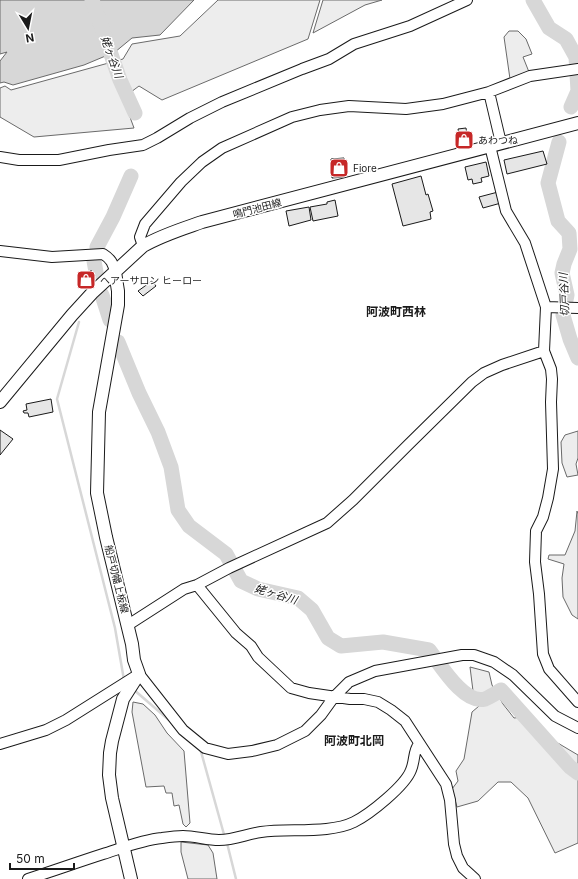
<svg xmlns="http://www.w3.org/2000/svg" width="578" height="879" font-family="Inter,'Noto Sans JP',sans-serif">
	<rect width="100%" height="100%" fill="#fff"/>
	<path fill="#ededed" stroke="#6a6a6a" d="M218,0H320L308,39L162,100L139,86L123,98L134,128L34,137L0,117V88L5,86L11,90L123,59L132,44L180,36Z
		M323,0H382L365,5L313,33Z
		M509,31H518L526,39L532,54L523,57L529,72L510,79L504,37Z
		M578,431V458L576,464L578,475L567,477L562,463L561,442L565,435Z
		M577,511L578,514V619L572,615L563,597L562,578L564,564L548,559L549,555H565L575,531Z
		M470,667L489,672L492,685L503,704L514,718L522,717L551,739L578,755V843L555,853L528,798L511,782H498L478,801L457,807L452,789L458,781L456,771L464,759L472,712L479,706L473,691Z
		M133,702L143,704L155,715L167,733L184,751L190,823L186,827L183,824L179,805L174,806L172,793H166L164,786L146,787L132,712Z
		M181,842L208,845L213,853L217,879H188L181,852Z"/>
	<path fill="#d7d7d7" stroke="#6a6a6a" d="M0,0H194L160,35L132,38L115,52L84,65L13,85L4,82L0,83V61L7,52L0,54Z"/>
	<g fill="none" stroke-linecap="round" stroke-linejoin="round">
		<path stroke="#d7d7d7" stroke-width="2.5" d="M100,300L103,298
			M79,322L57,399L115,628L124,680
			M133,689L170,721
			M200,748L225,838
			M227,843L236,879"/>
		<path stroke="#d7d7d7" stroke-width="15" d="M92,0L120,80L135,113
			M533,0L549,28L566,39L576,57L578,91L571,107
			M559,142L548,183L558,221L569,233L570,249L564,264L562,273L567,295L563,315L570,339L578,358
			M97,247L113,217L131,176
			M94,261L96,272
			M102,295L110,320
			M118,342L139,393L158,432L171,467L178,510L189,526L226,554L241,581L258,589L298,598L312,610L328,638L341,646L383,642L429,650C440,664 464,705 485,699C490,697 496,693 501,690L570,767L578,773"/>
	</g>
	<path fill="#e6e6e6" stroke="#1a1a1a" d="M466,128L468,142L461,143L458,129Z
		M543,151L547,164L507,174L504,160Z
		M344,158L345,177L332,178L331,159Z
		M486,162L489,176L481,178L482,182L473,184L472,179L468,180L465,167Z
		M421,176L426,195L428,194L433,211L430,212L431,219L403,226L392,184Z
		M498,192L501,203L483,208L479,197Z
		M335,200L338,216L313,221L310,207L327,204V202Z
		M309,207L311,220L289,226L286,211Z
		M91,270L95,276L93,278L95,279L84,289L79,284L84,279L83,278Z
		M152,281L156,286L143,296L138,291Z
		M51,399L53,412L29,417L28,413H24L23,411L27,410L26,404Z
		M0,430L13,439L0,455Z"/>
	<g fill="none" stroke-linecap="round" stroke-linejoin="round">
		<defs>
			<path id="minor" d="M489,92L501,143
				M490,146L506,211L525,243L546,307L544,351L551,369L552,379L551,402L553,469L548,498L543,517L536,531L535,562L539,594L543,654L549,669L578,702
				M0,157L19,160H59L109,150L143,145L157,138L190,118L222,102L302,69L329,59L354,44L410,26L467,0
				M143,246L140,237L145,224L181,182L202,162L222,148L292,117L320,110L349,106L406,109L443,104L489,92L530,76L578,69
				M0,251L52,257L103,254C111,259 113,263 115,272
				M546,307L578,308
				M197,585L236,633L251,646L258,657L291,688L309,693L350,699H364L378,702L391,710L405,721L446,784L450,800L454,844L457,856L463,868L475,879
				M128,625L184,589L197,585L229,568L327,523L353,500L408,445L472,382L484,373L502,365L544,351
				M0,744L46,730L66,720L139,674L183,730L205,748L228,754L252,751L277,745L305,731L321,715L334,697L349,682L375,671L462,655H474L494,662L513,675L555,716L578,728
				M28,879C53,871 78,862 103,854C122,848 142,840 162,838C169,837 176,836 183,836C195,836 207,840 219,840C234,840 247,834 261,832C288,828 330,834 354,822C370,814 405,786 411,770C415,761 413,751 419,744"/>
			<path id="major" d="M115,272L118,291V305L99,412L97,493L106,537L132,644L134,660L139,674L123,699L112,741L110,753L109,775L112,798L131,879
				M0,402L72,315L93,292L143,246C162,235 182,229 202,222L578,123"/>
		</defs>
		<use href="#minor" stroke="#1a1a1a" stroke-width="12"/>
		<use href="#major" stroke="#1a1a1a" stroke-width="14"/>
		<use href="#minor" stroke="#fff" stroke-width="10"/>
		<use href="#major" stroke="#fff" stroke-width="12"/>
	</g>
	<defs>
		<symbol id="shop-square" viewBox="-11 -11 22 22"><rect x="-9" y="-9" width="18" height="18" rx="4" fill="#c62828" stroke="#fff"/><path d="M-5-2.5h2.3a2.7 3.5 0 0 1 5.4 0H5L5.5 6h-11ZM-1.5-2.5h3a1.5 2.3 0 0 0-3 0Z" fill="#fff"/></symbol>
	</defs>
	<g fill-rule="evenodd">
		<use href="#shop-square" x="453" y="129" width="22" height="22"/>
		<use href="#shop-square" x="328" y="157" width="22" height="22"/>
		<use href="#shop-square" x="75" y="269" width="22" height="22"/>
	</g>
	<g text-anchor="middle" stroke-width="3" stroke-linejoin="round" paint-order="stroke">
		<g font-size="10" fill="#1a1a1a" stroke="#fff" text-anchor="start">
			<text x="478" y="144">あわつね</text>
			<text x="353" y="172">Fiore</text>
			<text x="100" y="284">ヘアーサロン ヒーロー</text>
		</g>
		<g font-size="10" fill="#1a1a1a" stroke="#fff">
			<text transform="translate(257 208) rotate(-15)" y="4">鳴門池田線</text>
			<text transform="translate(117 579) rotate(76)" y="4">船戸切幡上板線</text>
		</g>
		<g font-size="11" font-style="italic" fill="#1a1a1a" stroke="#fff">
			<text transform="translate(112 57) rotate(70)" y="4">姥ヶ谷川</text>
			<text transform="translate(564 295) rotate(-92)" y="4">切戸谷川</text>
			<text transform="translate(276 594) rotate(17)" y="4">姥ヶ谷川</text>
		</g>
		<g font-size="12" font-weight="bold" fill="#1a1a1a" stroke="#fff">
			<text x="396" y="316">阿波町西林</text>
			<text x="354" y="745">阿波町北岡</text>
		</g>
	</g>
	<g transform="translate(28 28) rotate(170)" stroke="#ffffff" stroke-width="3" paint-order="stroke">
	<path d="M0-3L7 15L0 10L-7 15Z" fill="#1a1a1a"/>
	<text y="-6" font-size="11" font-weight="bold" text-anchor="middle" fill="#1a1a1a">N</text>
	</g>
	<path d="M10 863v6h64v-6" fill="none" stroke="#1a1a1a" stroke-width="2"/>
	<text x="16" y="863" font-size="12" fill="#1a1a1a" stroke="#ffffff" stroke-width="3" paint-order="stroke">50 m</text>
</svg>
